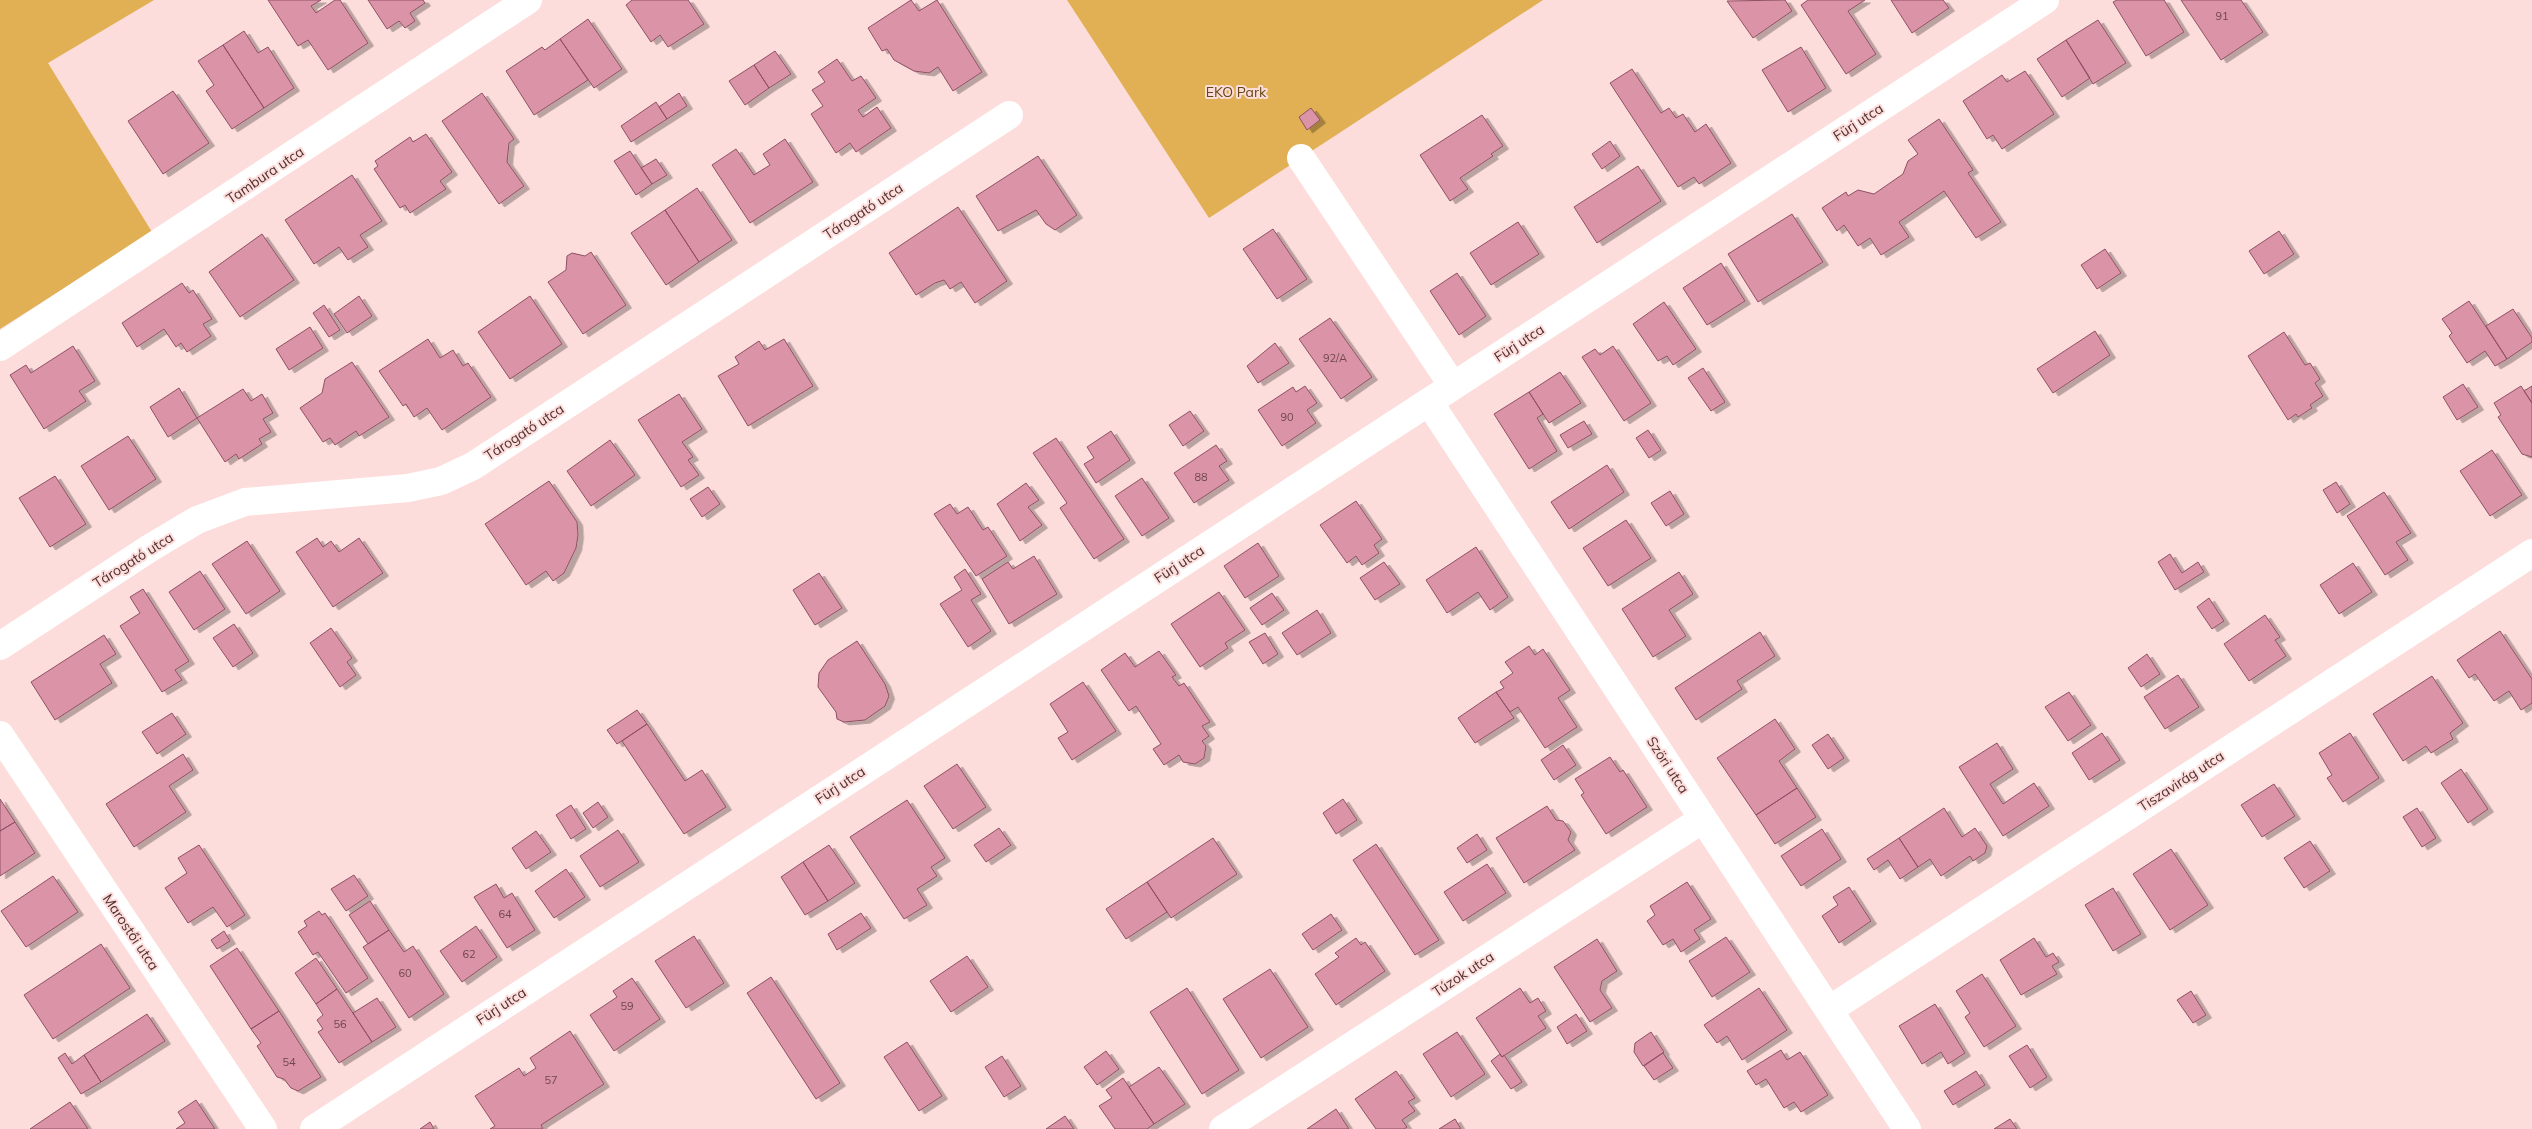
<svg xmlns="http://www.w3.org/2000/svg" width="2532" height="1129" font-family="Mulish,sans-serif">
	<defs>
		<filter id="shadow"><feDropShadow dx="5.5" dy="3" stdDeviation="0" flood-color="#0004"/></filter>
	</defs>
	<rect width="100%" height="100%" fill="#fddddb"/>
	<path fill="#e1b054" d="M0,0H154L48,63L152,232L0,329Z
		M1067,0H1543L1209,218Z"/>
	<path fill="#da93a7" stroke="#905064" filter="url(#shadow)" d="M268,0H321L311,6L316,13L335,0H340L368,43L328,70L308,40L298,46Z
		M368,0H423L425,3L410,13L415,21L405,28L399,21L387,29Z
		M632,0H688L704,24L668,47L660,35L651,42L626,5Z
		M911,0L919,11L937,0L982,72L953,91L938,67L929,73L914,71L894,60L887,49L882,51L868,28Z
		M1785,0L1792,11L1753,38L1727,1Z
		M1808,0H1865L1848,11L1876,54L1846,74L1801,5Z
		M1891,0H1943L1949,8L1912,33Z
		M2117,0H2164L2184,32L2146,56L2113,2Z
		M2181,0H2241L2263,32L2221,60Z
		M588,19L622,69L594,88L560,39Z
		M2098,20L2126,63L2093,84L2066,40Z
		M244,31L258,53L268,47L294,88L264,108L223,45Z
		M560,39L588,80L534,115L506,71L542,47L545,50Z
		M2066,40L2090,78L2062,97L2037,59Z
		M223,45L264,108L232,129L206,91L214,85L198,61Z
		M1801,47L1826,88L1788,112L1762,70Z
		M775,51L791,74L769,88L754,65Z
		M837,59L852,81L861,76L876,98L858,110L863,117L877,107L891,128L856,152L850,143L836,153L811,114L823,106L812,90L825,82L818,72Z
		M754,65L769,88L745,105L729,81Z
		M1632,69L1661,113L1669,108L1676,118L1683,114L1695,132L1706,124L1731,163L1699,184L1694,177L1678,187L1610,83Z
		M2025,71L2054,114L2002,149L1993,135L1987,139L1963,101L2002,75L2007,82Z
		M173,91L209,143L163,174L128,121Z
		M482,93L514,139L509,143L507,162L524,186L499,204L442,121Z
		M679,93L687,106L667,119L659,107Z
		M656,102L667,119L631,142L621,126Z
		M1311,108L1320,120L1307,130L1299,117Z
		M1482,115L1503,146L1491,154L1493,156L1460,178L1468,189L1450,201L1420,155Z
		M1939,119L1973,170L1968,173L2001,222L1976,238L1944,191L1899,222L1909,237L1881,255L1870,238L1858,246L1844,225L1837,231L1822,208L1846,192L1848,196L1858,190L1874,194L1903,174L1908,161L1918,154L1908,140Z
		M426,134L452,172L440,181L446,189L410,213L405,205L400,208L374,169L378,166L375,161L410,137L413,142Z
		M785,139L813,182L750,223L712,165L736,149L754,175L770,165L763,154Z
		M1610,141L1620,156L1602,169L1592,154Z
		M630,151L652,184L636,195L614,161Z
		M1038,156L1077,215L1055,230L1046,224L1036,210L998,231L976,196Z
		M656,159L667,175L652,184L641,168Z
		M1638,166L1661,201L1597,243L1574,207Z
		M352,175L382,221L360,235L368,247L348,260L339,247L314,264L285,220Z
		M697,188L732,240L699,262L665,210Z
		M958,207L1007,281L975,303L961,282L950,289L944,280L935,283L916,295L889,253Z
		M665,210L699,262L666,285L631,233Z
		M1792,214L1823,262L1758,302L1728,254Z
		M1518,222L1539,254L1491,285L1470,253Z
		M1273,229L1307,279L1277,299L1243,249Z
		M2279,231L2294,254L2264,274L2249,251Z
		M262,234L294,280L240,317L209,272Z
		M2105,249L2121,273L2097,289L2081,265Z
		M591,252L626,305L583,334L548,282L566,270L567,256L572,253L585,256Z
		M1721,263L1745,301L1707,325L1683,288Z
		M1457,273L1486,316L1459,335L1430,291Z
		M182,283L189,293L193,290L212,319L203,324L211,336L187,352L181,343L176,347L164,329L137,347L122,323Z
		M359,296L372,316L347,333L334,314Z
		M530,296L562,344L510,379L478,332Z
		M2469,301L2507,359L2495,366L2485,351L2467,363L2449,336L2452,333L2442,319Z
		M1664,302L1696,349L1673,365L1667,356L1658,361L1633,324Z
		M324,305L340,330L329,337L313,313Z
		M2513,309L2532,338V342L2507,359L2486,326Z
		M1330,318L1372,377L1341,399L1299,339Z
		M310,327L323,348L289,370L276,349Z
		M2095,331L2110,355L2053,393L2037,369Z
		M2284,332L2305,365L2310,363L2320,379L2315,383L2323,396L2310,405L2312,408L2298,417L2296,414L2288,420L2248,356Z
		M428,339L440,358L453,350L463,366L468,363L491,397L442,430L427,408L414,417L406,404L403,406L379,371Z
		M784,339L813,386L748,426L718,376L739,364L735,357L759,341L765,350Z
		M1275,343L1289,363L1258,383L1247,366Z
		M73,346L95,381L79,391L86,401L44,429L10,375L26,365L31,373Z
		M1613,346L1651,403L1624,421L1582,357L1595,349L1600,355Z
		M352,362L389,417L359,436L356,431L335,445L330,438L323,442L300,408L322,393L325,379Z
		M1703,368L1725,402L1711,411L1688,378Z
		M1560,372L1581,403L1549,423L1529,392Z
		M2463,384L2478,407L2457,420L2443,397Z
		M1305,386L1317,403L1307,410L1316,423L1282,446L1258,410L1293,387L1296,392Z
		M2521,386L2532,403V457L2522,454L2498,417L2501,415L2494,403Z
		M2532,386V403L2524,391Z
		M179,388L197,418L168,437L150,407Z
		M243,389L251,401L262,394L273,413L263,419L271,432L259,439L262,444L239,459L236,454L225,462L197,418Z
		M1529,392L1543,414L1537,418L1557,451L1529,469L1494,414Z
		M679,394L702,429L682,442L693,457L688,460L699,475L681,487L638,420Z
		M1190,411L1204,431L1183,446L1169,425Z
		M1584,421L1592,434L1568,448L1560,435Z
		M1648,430L1661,450L1649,458L1636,438Z
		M1111,431L1130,460L1096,483L1084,464L1094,458L1087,447Z
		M128,436L156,479L109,510L81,466Z
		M1056,438L1124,539L1094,559L1060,508L1067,503L1033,453Z
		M610,440L635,475L591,506L567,471Z
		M1216,445L1227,461L1219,466L1229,480L1194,503L1174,473Z
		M2492,450L2522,495L2490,516L2460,471Z
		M1607,465L1624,492L1569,529L1551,502Z
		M55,476L86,524L50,547L19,498Z
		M1142,478L1169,518L1142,536L1115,496Z
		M549,481L577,522L578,535L576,548L564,573L553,581L546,571L526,585L485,524Z
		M2336,482L2350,504L2337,513L2323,490Z
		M1026,483L1039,500L1028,507L1042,525L1020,541L997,504Z
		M708,487L720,504L702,517L690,499Z
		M1670,491L1684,514L1666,526L1651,503Z
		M2384,492L2411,533L2396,542L2408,560L2385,575L2347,516Z
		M1356,501L1382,539L1374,545L1379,553L1362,565L1356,556L1347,563L1320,525Z
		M950,504L957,514L968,507L983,530L988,527L1007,556L976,576L934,514Z
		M1626,520L1651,558L1608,586L1583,548Z
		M317,538L323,547L331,541L339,552L359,538L383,573L333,607L296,552Z
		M247,541L280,591L246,614L212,564Z
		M1258,543L1279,576L1245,598L1224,566Z
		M1476,547L1508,597L1490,610L1478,592L1447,613L1426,580Z
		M2170,554L2182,573L2198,562L2204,572L2175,590L2158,562Z
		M1034,556L1057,594L1009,624L982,579L1008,562L1013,569Z
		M1384,562L1400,584L1375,600L1360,578Z
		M2353,563L2372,592L2339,614L2320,585Z
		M965,569L981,594L971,600L991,631L968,647L940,604L962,590L954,577Z
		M200,571L225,609L194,630L169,592Z
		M1679,572L1693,594L1669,610L1686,636L1653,657L1622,609Z
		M819,573L842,608L815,625L793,590Z
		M143,589L189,661L175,670L182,680L162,692L120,626L140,613L130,597Z
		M1219,592L1245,630L1225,643L1228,648L1200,667L1171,624Z
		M1272,593L1284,610L1262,625L1250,608Z
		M2209,598L2224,621L2212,629L2197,607Z
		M1317,610L1331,633L1297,655L1282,633Z
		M2265,615L2280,637L2275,640L2286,656L2249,681L2224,644Z
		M234,624L253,653L233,667L213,638Z
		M331,628L352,658L347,662L356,675L340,687L310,643Z
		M2500,631L2532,679V703L2521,710L2509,691L2494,701L2475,674L2469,678L2457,660Z
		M1760,632L1775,656L1737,681L1742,689L1696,720L1675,688Z
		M1265,633L1278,654L1263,664L1249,642Z
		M104,635L116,654L100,664L112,683L55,720L31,682Z
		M857,641L885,684L889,696L885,706L865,720L844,722L837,719L836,712L818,687L819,673L828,660Z
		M1529,646L1535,655L1543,649L1570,690L1558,698L1577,727L1545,748L1518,707L1510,712L1496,692L1504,688L1500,682L1513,673L1505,662Z
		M1159,651L1176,675L1172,677L1179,686L1184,683L1210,722L1202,726L1209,736L1202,741L1206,746L1204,758L1195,764L1183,762L1179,755L1164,765L1153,749L1161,744L1136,706L1129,711L1101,670L1125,653L1135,667Z
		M2147,654L2160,674L2141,687L2128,668Z
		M2178,675L2199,707L2165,729L2144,697Z
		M2432,676L2463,723L2450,733L2453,739L2431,753L2426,746L2403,761L2373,714Z
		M1083,682L1116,731L1072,760L1058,738L1068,732L1050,704Z
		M1496,692L1514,718L1475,743L1458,718Z
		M2069,692L2091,725L2068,741L2045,707Z
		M637,710L647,724L617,744L607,730Z
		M172,713L186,734L157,754L142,732Z
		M1775,719L1795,749L1779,761L1797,788L1756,815L1717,758Z
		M647,724L685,781L702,770L726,807L684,834L622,741Z
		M2102,733L2120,760L2089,780L2072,753Z
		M2350,733L2379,778L2343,802L2327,778L2332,775L2319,753Z
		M1828,734L1844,758L1828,769L1812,745Z
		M1997,743L2013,769L1990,784L2003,804L2034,783L2049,806L2003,836L1959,767Z
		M1563,745L1576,765L1554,780L1541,760Z
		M183,754L193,770L169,786L186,812L134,847L106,804Z
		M1610,757L1620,772L1623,770L1647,807L1606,834L1581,795L1584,793L1575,779Z
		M957,764L986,807L953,829L924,786Z
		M2461,769L2488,809L2468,823L2441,783Z
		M2274,784L2295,816L2262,837L2241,805Z
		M1797,788L1816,817L1775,844L1756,815Z
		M0,799L15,822L0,831Z
		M1343,799L1357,820L1336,834L1323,813Z
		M907,800L945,858L931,867L937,876L917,889L927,905L904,919L850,837Z
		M598,802L608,817L593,828L583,813Z
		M571,805L586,829L571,839L556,815Z
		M1547,806L1556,820L1563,821L1571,832L1568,840L1575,850L1524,883L1496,838Z
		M1944,808L1962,837L1975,828L1987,846L1985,853L1973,861L1970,856L1941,876L1930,859L1918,867L1899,838Z
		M2417,808L2436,838L2422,847L2403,817Z
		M15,822L35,853L0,876V831Z
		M999,828L1011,845L986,862L974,845Z
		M1822,829L1841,859L1801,886L1781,856Z
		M618,830L639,862L600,887L580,856Z
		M536,831L551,852L526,869L512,848Z
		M1477,834L1487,850L1467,863L1457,848Z
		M1213,838L1237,874L1171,918L1147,882Z
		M1899,838L1918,867L1900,879L1888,860L1874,870L1867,859Z
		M2310,841L2330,871L2304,888L2284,858Z
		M1376,844L1439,940L1415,955L1353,860Z
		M199,845L245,915L227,927L213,907L188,923L165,888L187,873L178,858Z
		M829,845L855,883L828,901L803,862Z
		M2171,849L2208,905L2170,930L2133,874Z
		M803,862L828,901L805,915L781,877Z
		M1487,864L1506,893L1463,921L1444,892Z
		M566,869L585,897L554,918L535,891Z
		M354,875L368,896L346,911L331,889Z
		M53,876L78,912L26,947L1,911Z
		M1147,882L1167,912L1126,939L1106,909Z
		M1687,882L1711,919L1694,930L1700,939L1681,952L1673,939L1663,945L1647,921L1655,915L1650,906Z
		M496,884L504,898L512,893L535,930L507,948L474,897Z
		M1849,887L1871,921L1839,943L1822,916L1838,905L1833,897Z
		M2113,888L2141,934L2113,951L2085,905Z
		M370,901L389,930L368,944L349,915Z
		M319,911L322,915L325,913L368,978L346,993L318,952L313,955L298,932L307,926L304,921Z
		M861,913L871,928L837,950L828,934Z
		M1331,914L1342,930L1313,950L1302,934Z
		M476,926L497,957L462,982L440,951Z
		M389,930L404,952L413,946L444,994L409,1018L363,947Z
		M224,931L230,941L217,949L211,940Z
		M694,936L724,983L686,1008L655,961Z
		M1726,937L1750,972L1712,997L1689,961Z
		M1356,938L1361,945L1365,942L1385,971L1336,1005L1315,974L1339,957L1335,953Z
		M2034,938L2046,957L2053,953L2059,962L2052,966L2057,974L2021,995L2000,960Z
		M1597,939L1617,971L1602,981L1600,990L1612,1008L1590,1022L1554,967Z
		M101,944L130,988L53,1039L24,995Z
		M237,948L279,1011L251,1029L210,966Z
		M967,956L988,987L951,1012L930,981Z
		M316,958L337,989L316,1004L295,973Z
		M1270,969L1308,1027L1261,1058L1223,999Z
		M1982,974L2016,1026L1984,1047L1965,1017L1970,1013L1956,991Z
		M771,977L840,1083L816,1099L747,993Z
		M632,978L660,1019L614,1051L590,1015L617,997L613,991Z
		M1187,988L1239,1070L1202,1094L1150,1012Z
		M1520,988L1530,1003L1538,998L1546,1011L1538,1016L1546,1028L1502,1057L1476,1018Z
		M1759,988L1787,1030L1742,1060L1727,1036L1717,1043L1704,1025Z
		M337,989L372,1042L339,1063L318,1032L323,1029L317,1020L323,1015L316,1004Z
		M2191,991L2206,1015L2193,1023L2177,1000Z
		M377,998L396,1027L372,1042L353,1013Z
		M1935,1004L1965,1053L1948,1064L1941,1052L1922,1064L1899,1026Z
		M279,1011L321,1077L298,1091L291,1088L284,1079L277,1077L257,1046L261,1043L251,1029Z
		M147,1014L165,1041L101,1082L84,1055Z
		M1576,1014L1587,1031L1567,1044L1557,1027Z
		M570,1031L604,1084L541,1125L543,1129H490L495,1126L475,1096L519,1068L524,1076L536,1068L530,1058Z
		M1457,1032L1485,1074L1451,1097L1423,1054Z
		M1651,1032L1664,1052L1643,1066L1634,1052L1635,1043Z
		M907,1042L942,1096L919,1111L884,1057Z
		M2027,1045L2047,1077L2030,1088L2009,1056Z
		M1781,1050L1787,1060L1800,1052L1828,1095L1801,1112L1794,1102L1784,1108L1766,1079L1756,1085L1747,1071Z
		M1106,1051L1119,1069L1097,1085L1084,1067Z
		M65,1053L72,1064L84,1055L101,1082L81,1094L58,1058Z
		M1663,1053L1673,1068L1654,1080L1644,1066Z
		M1500,1054L1502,1057L1504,1055L1522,1082L1511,1089L1491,1061Z
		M1002,1056L1021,1086L1004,1097L985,1067Z
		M1159,1067L1185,1104L1154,1124L1129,1087Z
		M1396,1071L1415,1098L1408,1102L1415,1111L1402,1120L1407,1127L1404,1129H1376L1355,1099Z
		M1976,1071L1985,1085L1953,1105L1944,1091Z
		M1123,1078L1154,1124L1147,1129H1115L1099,1106L1112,1098L1106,1090Z
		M196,1100L215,1129H176L185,1123L178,1112Z
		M70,1102L88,1129H30Z
		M1336,1109L1349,1129H1307Z
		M1065,1116L1074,1129H1046Z
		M1455,1119L1461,1129H1439Z
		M2010,1119L2017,1129H1994Z
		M430,1122L434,1129H420Z"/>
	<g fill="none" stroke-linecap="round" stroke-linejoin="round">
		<path stroke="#fff" stroke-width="28" d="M1301,158L1453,386
			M0,347L528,0
			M1429,402L1907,1129
			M0,646L150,548L197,520L245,502L408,488L441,481L473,466L1009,115
			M0,735L263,1129
			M1829,1010L2532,553
			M314,1129L2045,0
			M1223,1129L1703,819"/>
	</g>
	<g text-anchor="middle" stroke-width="4" stroke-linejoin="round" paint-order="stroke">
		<g font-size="11" fill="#70484c">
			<text x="2222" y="20">91</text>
			<text x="1335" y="362">92/A</text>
			<text x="1287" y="421">90</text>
			<text x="1201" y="481">88</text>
			<text x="505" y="918">64</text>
			<text x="469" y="958">62</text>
			<text x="405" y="977">60</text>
			<text x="627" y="1010">59</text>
			<text x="340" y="1028">56</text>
			<text x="289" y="1066">54</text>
			<text x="551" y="1084">57</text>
		</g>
		<g font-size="14" fill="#624814" stroke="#fddddb">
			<text x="1236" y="97">EKO Park</text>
		</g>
		<g font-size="14" fill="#4d2f2e" stroke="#fddddb">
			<text transform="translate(1858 122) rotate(-33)" y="5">Fürj utca</text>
			<text transform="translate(265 175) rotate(-34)" y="5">Tambura utca</text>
			<text transform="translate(863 211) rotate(-33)" y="5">Tárogató utca</text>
			<text transform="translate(1519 343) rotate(-33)" y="5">Fürj utca</text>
			<text transform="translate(524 432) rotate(-33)" y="5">Tárogató utca</text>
			<text transform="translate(133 560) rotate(-32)" y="5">Tárogató utca</text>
			<text transform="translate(1179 564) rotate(-33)" y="5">Fürj utca</text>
			<text transform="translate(1668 765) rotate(57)" y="5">Szöri utca</text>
			<text transform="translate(2181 781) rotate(-33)" y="5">Tiszavirág utca</text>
			<text transform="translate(840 785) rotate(-33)" y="5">Fürj utca</text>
			<text transform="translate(131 932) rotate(56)" y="5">Marostői utca</text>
			<text transform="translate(1463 974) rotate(-33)" y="5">Túzok utca</text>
			<text transform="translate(501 1006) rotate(-33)" y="5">Fürj utca</text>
		</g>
	</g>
</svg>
